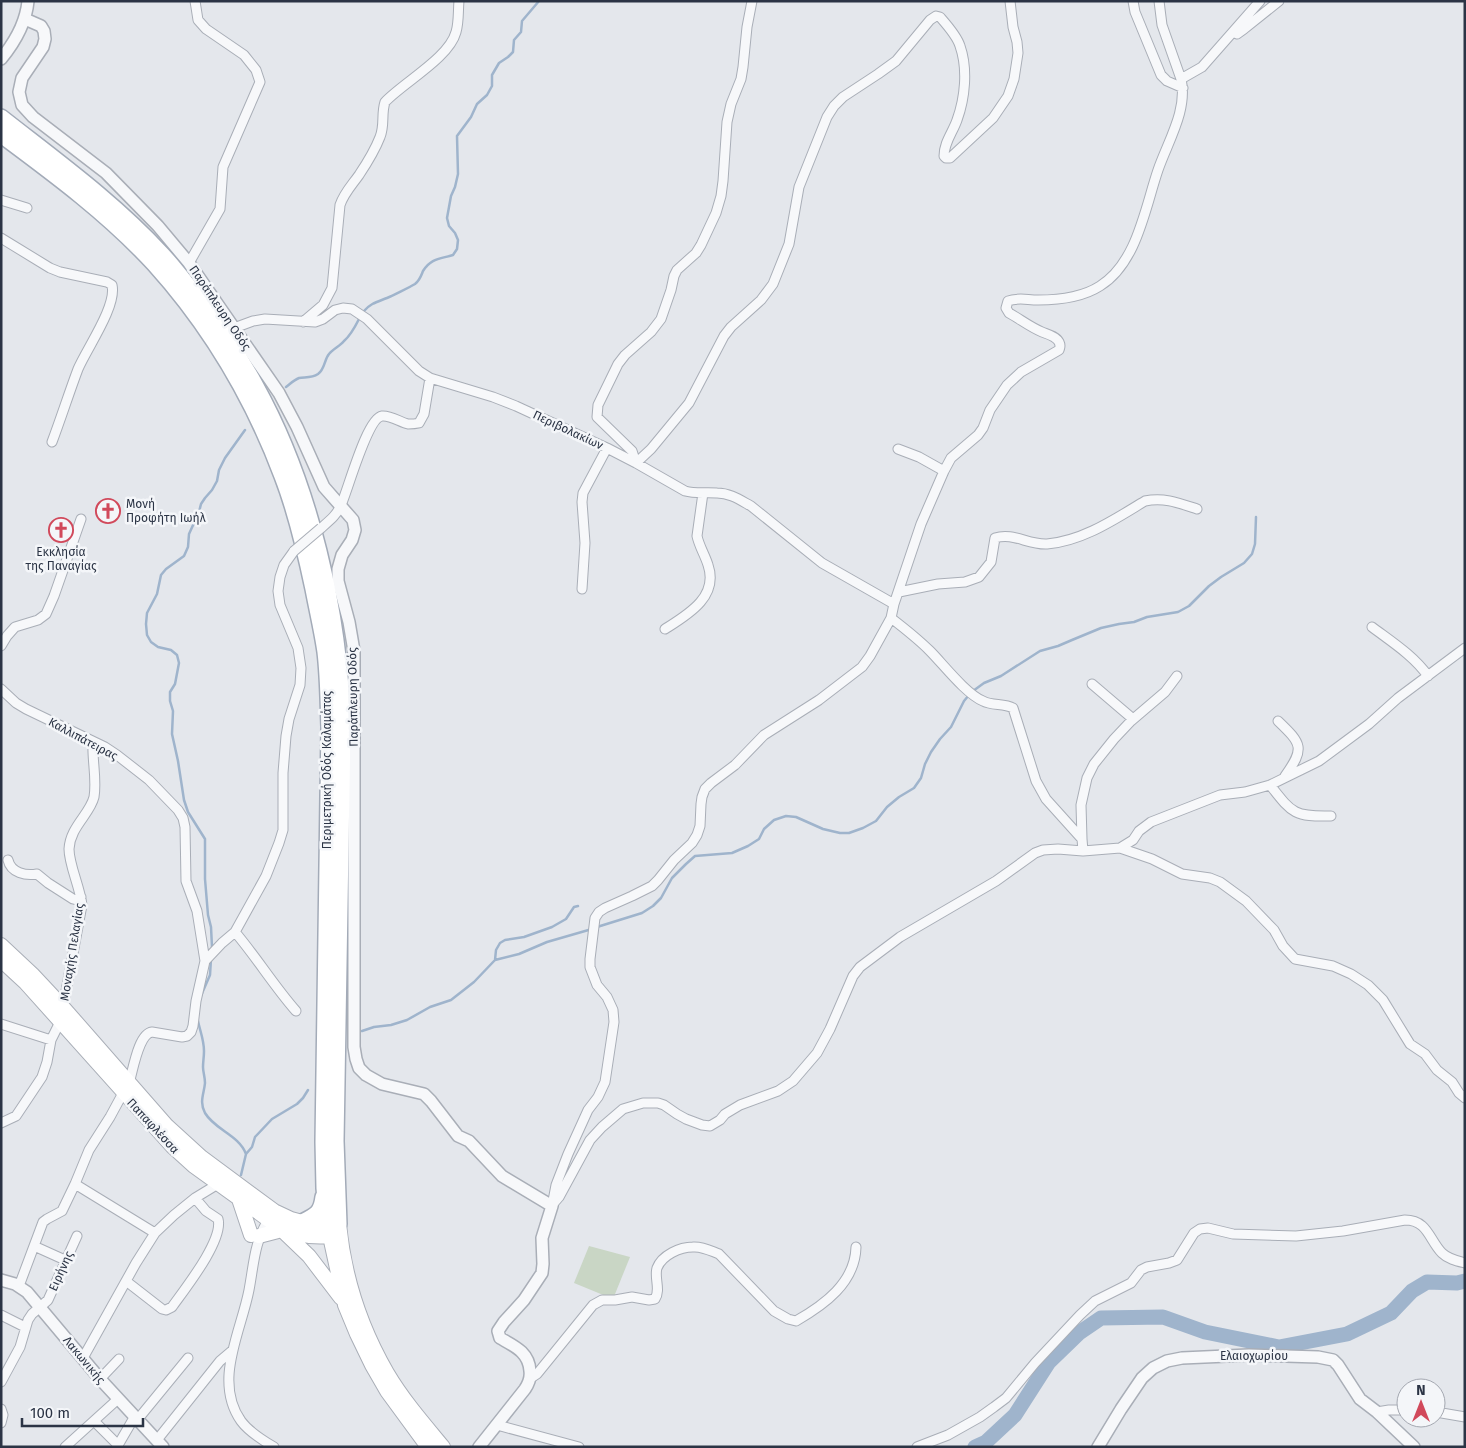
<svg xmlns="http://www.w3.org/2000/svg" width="1466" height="1448" font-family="'Fira Sans',sans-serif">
	<rect width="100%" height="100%" fill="#e4e7ec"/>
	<path fill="#c9d6c5" d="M589,1246L630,1257L613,1299L574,1283Z"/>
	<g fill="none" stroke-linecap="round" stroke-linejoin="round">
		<path stroke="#9fb4cc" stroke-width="2.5" d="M364,311C371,303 377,302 387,298C392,296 410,287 415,284C420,280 421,276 423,271C431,258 440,259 453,255L457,249L458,240L455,233L449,226L447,218L451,196L455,187L458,174L457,136L471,117L477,104L487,95L492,86V75L499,63L508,57L513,52L514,40L521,32L522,21L539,1
			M286,387C290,384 294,380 299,378C306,377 312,378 318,374C325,369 324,360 329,354C333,349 340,346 344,341C351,335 355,327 359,319
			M973,691L984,683L1001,676L1040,651L1058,646L1072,640L1101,628L1119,624L1134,622L1147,617L1178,612L1189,606L1209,586L1221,577L1244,563L1252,554L1255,544L1256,517
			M597,927L642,913L653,906L661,898L672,878L686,864L695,856L732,853L748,846L759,839L764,829L774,820L786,816L796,817L823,829L840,833H849L863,828L876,821L887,807L899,797L914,788L921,778L925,764L931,752L940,739L951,727L964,701L969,695
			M212,947L211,927L208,915L205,879V839L188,812L184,800L178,761L172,734L173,711L170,701V692L175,684L179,663L177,655L171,650L158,647L151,642L147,635L146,624L147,613L157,594L161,575L166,569L184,556L188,547L189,534L199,512L201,504L205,498L212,490L217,481L219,470L225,458L245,430
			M495,960L496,950L500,943L505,940L524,937L552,927L566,919L574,907L578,906
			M200,998L210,975L211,959
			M198,1021C200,1031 204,1040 204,1051C204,1057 203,1062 203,1067C203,1072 205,1077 205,1083C204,1094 199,1102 205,1113C215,1130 239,1135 246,1154
			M362,1031L374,1027L391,1025L407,1020L430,1007L451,1000L474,982L495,960L519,954L547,942L592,929
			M241,1175L246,1154L252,1147L255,1137L272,1119L297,1104L303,1098L308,1090"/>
		<path stroke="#9fb4cc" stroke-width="15" d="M975,1447L986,1442L1015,1415L1049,1362L1079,1333L1101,1318L1163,1317L1205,1332L1279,1347L1347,1334L1391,1313L1412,1291L1427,1282L1457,1283L1465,1281"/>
		<defs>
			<path id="minor" d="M752,1L747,27L743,67L741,79L731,104L727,122L723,181L721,196L716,213L701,245L696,253L677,270L674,276L671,290L661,319L651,332L625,355L618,364L598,405L597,417L632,451L636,463L651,449L689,403L724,336L731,327L761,300L773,284L789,244L799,187L827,117L834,106L843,97L878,74L896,61L930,20L936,16L940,17C947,25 957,36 960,46C968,69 965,98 957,120C953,132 944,142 944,156L946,158H950L993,118L1008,96L1014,79L1018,53L1017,42L1013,27L1010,1
				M1133,1L1135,12L1161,75L1167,81L1183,88
				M1237,34L1244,29L1279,1
				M1181,79L1202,67L1260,1
				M1,200L27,208
				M1,238L50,268L60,272L107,282L112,285C117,306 87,348 78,369C69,393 61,418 52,442
				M189,263L220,209L223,167L260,82L256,70L244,55L206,29L198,20L195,1
				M303,322L323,305L332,288L340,205C344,193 352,185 359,175C367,163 375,150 380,137C385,125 381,114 385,102C404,82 449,58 456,32C459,22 458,11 459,1
				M234,328L253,321L265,319L315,322L323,319L335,310L343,308L352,309L367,319L419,371L430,378L493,397L516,406L607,448L636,463L685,491C696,494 706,492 717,493C730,493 740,500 751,506L822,563L894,604
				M898,449L919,457L944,471
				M321,528C329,521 337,515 341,505C348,490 367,418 382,416C390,415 400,422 408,424C411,424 415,424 419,423L424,414L430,378
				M582,589L585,543L582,502L583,493L607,448
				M899,592L938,584L965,582L979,577L991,562L995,538C1013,532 1028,545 1047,544C1083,541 1115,519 1145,501C1164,497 1179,503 1197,509
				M891,618C904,628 918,639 930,651C943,664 966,694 983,701C992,706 1004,703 1013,708L1036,781L1046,799L1082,839L1083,851
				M1372,627C1392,642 1414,656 1428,676
				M665,629C687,615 719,597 708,565C705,555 699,546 697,536L703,493
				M1,646L7,636L15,627L38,620L46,614L54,596L81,519
				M1092,684L1133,719
				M1,689L16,703L26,709L105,747L117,755L149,780L178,810L183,818L185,827L186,881L197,911L205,961
				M1278,721C1302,744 1305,748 1285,776
				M1270,785C1292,813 1294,817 1331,816
				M1082,839L1081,805L1087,778L1094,764L1114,739L1131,721L1165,692L1177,676
				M1120,848L1152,859L1182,874L1210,878L1220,882L1246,901L1274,930L1283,946L1295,959L1333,966L1351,974L1368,985L1383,1000L1410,1044L1425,1054L1437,1070L1452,1082L1459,1093L1465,1098
				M8,860C11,873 26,876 37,874L48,883L73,899L77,900L81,897
				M235,932C257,958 274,986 296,1011
				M63,1007L82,905C80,887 69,865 69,849C70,827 90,814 94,797C97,780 92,760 93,743
				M1,1024L51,1040
				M129,1083C133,1071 138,1034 152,1032L182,1037L187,1036L191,1032L193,1026L196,1001L205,961L222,943L235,932L266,876L279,843L283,830V773L286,736L289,719L300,685L301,668L298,648L280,605L278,591L280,577L284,565L294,551
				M1,1123L16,1116L42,1077L47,1062L51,1040L60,1022
				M75,1184L155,1233
				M553,1204L559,1197L590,1140L602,1127L623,1109L643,1103H658L664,1105L677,1114L686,1119L702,1125L710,1126L720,1120L725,1114L740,1105L778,1091L793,1081L817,1053L830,1029L853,976L860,967L900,937L996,881L1035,853L1043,850L1058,849L1083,851L1120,848L1133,840L1139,831L1151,822L1220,795L1245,792L1270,785L1319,761L1369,724L1398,698L1465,648
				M552,1206L556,1185L568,1154L588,1110L598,1097L605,1082L614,1022L613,1010L607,997L597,985L590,967V959L595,918L599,912L605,908L632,896L652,886L658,880L674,860L692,843L697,835L700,826L701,804L702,797L705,789L711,783L735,765L764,735L819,700L862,667L870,656L891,618L894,604L921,524L944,471L951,458L978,435L983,428L990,410L1007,385L1021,372L1059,350C1060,347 1061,346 1059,342C1056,336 1047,334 1042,332C1030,327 1020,319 1009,313L1006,308L1008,301C1018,297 1027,300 1038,300C1058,300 1083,297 1100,286C1137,263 1145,208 1158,170C1168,141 1188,110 1181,79L1162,25L1159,1
				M270,1217C254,1241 254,1264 249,1290C241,1332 213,1381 241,1421C249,1432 262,1440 274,1447
				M34,1246L65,1260
				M126,1281L162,1309L166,1310L172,1307C184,1290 224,1240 218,1219L206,1211L195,1198
				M19,1286L43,1222L47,1219L62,1211L75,1184L89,1150L110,1117L123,1093
				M1,1315L25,1327
				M83,1358L136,1263L155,1233L174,1215L195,1198L218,1184
				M531,1378L537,1374L593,1305L602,1300H615L632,1297L649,1300L655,1299C661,1290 654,1278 657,1268C662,1255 680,1247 693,1247C702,1246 711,1251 719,1254L774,1311L788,1319L796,1321C824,1305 855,1283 856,1247
				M100,1379L119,1359
				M1,1382L20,1347L28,1320L32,1314L48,1300L77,1236
				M1,1409L3,1415L1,1423
				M1377,1412L1389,1410H1406
				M1436,1412L1465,1417
				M138,1419L188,1358
				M94,1421L118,1445
				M497,1425L579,1447
				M157,1440L220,1361L233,1350
				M65,1447L118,1399
				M117,1447L135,1416
				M917,1447L948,1435L980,1417L994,1407L1006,1398L1035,1363L1080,1315L1095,1301L1131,1283L1141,1270L1147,1267L1169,1263L1177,1260L1194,1233L1200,1229L1208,1228L1233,1234L1296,1236L1343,1231L1405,1220C1428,1220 1429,1240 1442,1253C1448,1259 1457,1261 1465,1263"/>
			<path id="tertiary" d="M25,19L41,26L44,31L45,39L43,47L22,78L19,92L22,105L33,117L106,173L158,226L189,263L279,393L297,427L324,487L353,520L355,530L352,540L342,555L338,569V581L349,622L354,651V1047L356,1059L359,1068L366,1075L382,1084L424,1094L431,1101L458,1136L469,1141L502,1176L552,1206L542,1238L543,1264L542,1273L524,1300L504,1322L498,1331L500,1338C514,1346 529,1352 530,1371C531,1378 529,1383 525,1389L479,1447
				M1,59C15,42 26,23 28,1
				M1,1280L15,1284L27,1292L100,1379L163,1447
				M1098,1447L1121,1409L1142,1378L1153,1368L1167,1361L1182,1358L1249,1355L1318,1357L1333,1360L1338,1365L1360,1399L1377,1412L1414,1447"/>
			<path id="secondary" d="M1,945L32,974L61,1005L167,1126L201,1157L274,1211L291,1219L302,1222L339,1224C344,1276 361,1328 387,1373C403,1400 423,1423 443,1447
				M1,960L25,982L172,1146L194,1166L280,1228C299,1237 320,1238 340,1235
				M239,1199L251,1235
				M328,1227L345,1305L357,1334L372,1365L387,1391L428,1447
				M285,1233L309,1256L341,1298
				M259,1236L282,1230"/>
			<path id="primary" d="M1,117C57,161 114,202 162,254C175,268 186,283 198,298C219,326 239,355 256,386C311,486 340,613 343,727L336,1141L339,1224
				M1,135C55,175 109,215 154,264C209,325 253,399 282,476C296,512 305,551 313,589C317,610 322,631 325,652C328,677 328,702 329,727L323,1142L324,1188L327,1224
				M302,1222C316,1215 321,1213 323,1197"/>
		</defs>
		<use href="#minor" stroke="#a9aeb7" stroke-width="11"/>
		<use href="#tertiary" stroke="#a9aeb7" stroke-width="14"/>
		<use href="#secondary" stroke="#a9aeb7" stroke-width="16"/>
		<use href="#primary" stroke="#a3abb8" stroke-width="18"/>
		<use href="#minor" stroke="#f7f8fa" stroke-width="9"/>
		<use href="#tertiary" stroke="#f7f8fa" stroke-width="11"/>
		<use href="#secondary" stroke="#fff" stroke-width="14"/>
		<use href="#primary" stroke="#fff" stroke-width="15"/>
		<defs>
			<path id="minor-bridge" d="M294,551L321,528"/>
		</defs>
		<use href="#minor-bridge" stroke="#a9aeb7" stroke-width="11" stroke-linecap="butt"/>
		<use href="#minor-bridge" stroke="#f7f8fa" stroke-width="9"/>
	</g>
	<defs>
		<symbol id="church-ring" viewBox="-11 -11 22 22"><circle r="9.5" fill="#f4f6f9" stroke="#d1495b" stroke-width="1.5"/><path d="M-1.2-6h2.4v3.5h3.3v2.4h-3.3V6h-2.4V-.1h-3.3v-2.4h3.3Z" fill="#d1495b"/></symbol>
	</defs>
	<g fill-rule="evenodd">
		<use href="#church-ring" x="94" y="497" width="28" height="28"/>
		<use href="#church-ring" x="47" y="516" width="28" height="28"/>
	</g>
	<g text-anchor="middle" stroke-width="5" stroke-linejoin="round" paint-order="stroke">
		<g font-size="12" fill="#2b3445" stroke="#f4f6f9">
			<text transform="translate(220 308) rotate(56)" y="4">Παράπλευρη Οδός</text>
			<text transform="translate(568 430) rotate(25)" y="4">Περιβολακίων</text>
			<text transform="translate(353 697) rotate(-91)" y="4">Παράπλευρη Οδός</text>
			<text transform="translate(83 739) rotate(28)" y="4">Καλλιπάτειρας</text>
			<text transform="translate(327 770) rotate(-90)" y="4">Περιμετρική Οδός Καλαμάτας</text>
			<text transform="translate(72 952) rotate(-81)" y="4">Μοναχής Πελαγίας</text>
			<text transform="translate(153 1126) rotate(47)" y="4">Παπαφλέσσα</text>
			<text transform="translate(61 1271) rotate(-66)" y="4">Ειρήνης</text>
			<text x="1254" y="1360">Ελαιοχωρίου</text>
			<text transform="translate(84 1360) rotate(50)" y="4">Λακωνικής</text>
		</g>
		<g font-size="12" fill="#2b3445" stroke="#f4f6f9" text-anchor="start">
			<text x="126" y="508">Μονή<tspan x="126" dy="14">Προφήτη Ιωήλ</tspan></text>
			<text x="61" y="556" text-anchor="middle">Εκκλησία<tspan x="61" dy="14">της Παναγίας</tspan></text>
		</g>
	</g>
	<rect width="1466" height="1448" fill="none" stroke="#2b3445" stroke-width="5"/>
	<g transform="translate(1421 1403)"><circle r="24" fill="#f4f6f9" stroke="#a4a8b1"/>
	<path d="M0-4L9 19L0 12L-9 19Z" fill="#d1495b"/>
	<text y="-8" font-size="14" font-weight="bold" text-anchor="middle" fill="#2b3445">N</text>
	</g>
	<path d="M22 1418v8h121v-8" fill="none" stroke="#2b3445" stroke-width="2.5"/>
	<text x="30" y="1418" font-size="15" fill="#2b3445" stroke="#f4f6f9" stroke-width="4" paint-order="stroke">100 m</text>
</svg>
